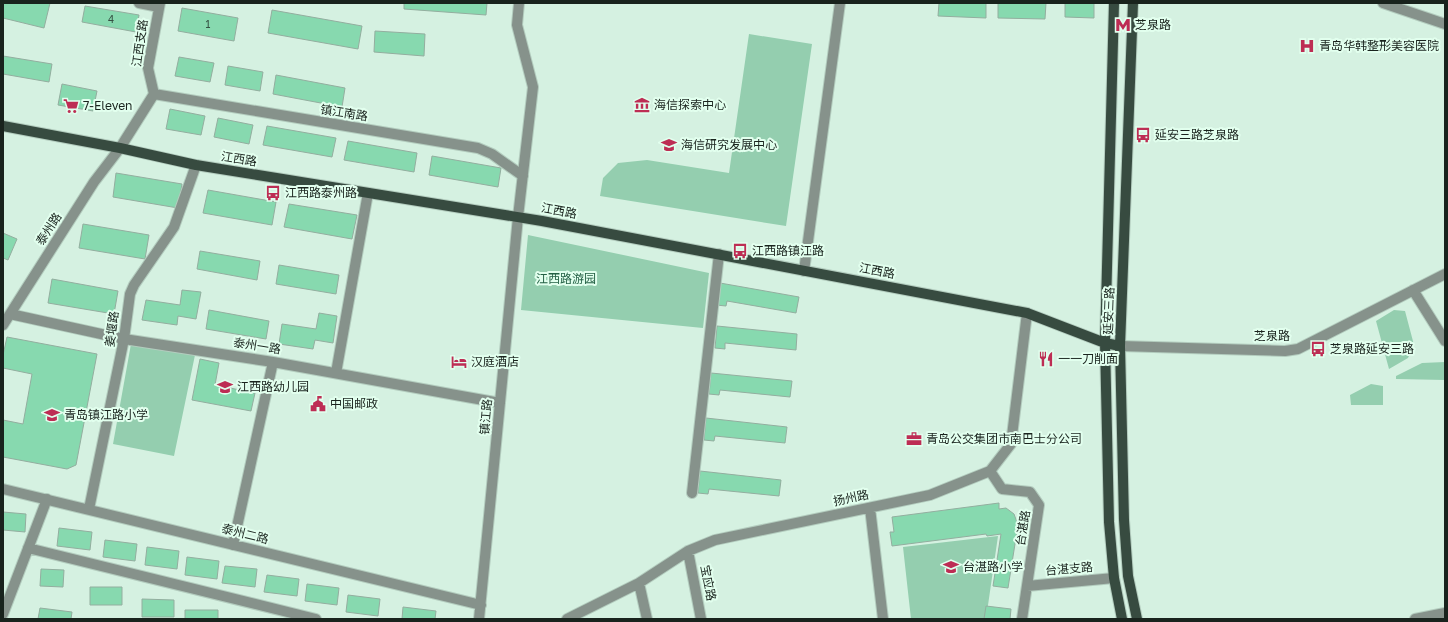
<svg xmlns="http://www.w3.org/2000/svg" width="1448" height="622" font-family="'Golos Text','Noto Sans SC',sans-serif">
	<rect width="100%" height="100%" fill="#d5f1e1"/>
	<path fill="#94ceaf" d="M749,34L812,44L786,226L600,196L603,178L618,163L647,160L729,173Z
		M528,235L709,273L703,328L521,310Z
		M1394,310L1405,311L1414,345L1408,358L1389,369L1376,321Z
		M131,344L195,355L174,456L113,444Z
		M1445,362V380L1396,379V376L1422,363Z
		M1371,384L1383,386V405H1351L1350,395Z
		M998,536L986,619H911L903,547Z"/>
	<path fill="#87d9af" stroke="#93ae9f" d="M3,3H50L44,28L3,18Z
		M404,3H487L486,15L404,9Z
		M939,3H986V18L938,16Z
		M998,3H1046L1045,19L998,18Z
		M1065,3H1094V18L1065,17Z
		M85,6L139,15L136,32L82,22Z
		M182,8L238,18L234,41L178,31Z
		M272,10L362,26L358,49L268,33Z
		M375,31L425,34L424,56L374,52Z
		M3,56L52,64L49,82L3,74Z
		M179,57L214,63L210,82L175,76Z
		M228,66L263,72L260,91L225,85Z
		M276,75L345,88L342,107L273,94Z
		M62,84L97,91L93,111L58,105Z
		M170,109L205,116L201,135L166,129Z
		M218,118L253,125L249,144L214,137Z
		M267,126L336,138L332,157L263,145Z
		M348,141L417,153L414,172L344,160Z
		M432,156L501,168L498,187L429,175Z
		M116,173L182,184L178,208L113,197Z
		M208,190L276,202L272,225L203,213Z
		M289,204L357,215L352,239L284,227Z
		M83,224L149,235L145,259L79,248Z
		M3,233L17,239L8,260L3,258Z
		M200,251L260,261L257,280L197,269Z
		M279,265L339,275L336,294L276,284Z
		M52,279L118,291L114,314L48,303Z
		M720,283L799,297L796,313L727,301L726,306L716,305Z
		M182,290L201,292L196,319L178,316L177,325L142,320L146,300L180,305Z
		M209,310L269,321L266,339L206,329Z
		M319,313L337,316L333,343L315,340L313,349L279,344L282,324L316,329Z
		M717,326L797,334L796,350L725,343V349L715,348Z
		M7,337L97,354L76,465L67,469L3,457V420L23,424L32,374L3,368V355Z
		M200,359L219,363L215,385L255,393L251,411L192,400Z
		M711,373L792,381L790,397L720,390L719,395L709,394Z
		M706,418L787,427L785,443L715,436L714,441L704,440Z
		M700,471L781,480L779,496L709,489L708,494L698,493Z
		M999,503V509L1006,508L1014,514L1018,525L1008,588L993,586L1001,534L987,536L986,534L892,546L890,532H894L892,517Z
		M3,512L26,514L25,532L3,530Z
		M59,528L92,532L90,550L57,546Z
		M105,540L137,544L135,561L103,557Z
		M147,547L179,551L177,569L145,565Z
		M187,557L219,561L217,579L185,575Z
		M225,566L257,569L255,587L222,583Z
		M41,569L64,570L63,587L40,586Z
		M267,575L299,579L297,596L264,592Z
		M307,584L339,588L337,605L305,601Z
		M90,587H122V605H90Z
		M348,595L380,599L378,616L346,612Z
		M142,599L174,600V617H142Z
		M986,606L1011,609L1010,619H984Z
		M403,607L436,611L435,619H402Z
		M40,608L72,612L71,619H38Z
		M185,610H218V619H185Z"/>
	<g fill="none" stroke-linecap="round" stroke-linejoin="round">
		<defs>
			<path id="minor" d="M139,3L159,7
				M1383,3L1445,24
				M154,94L478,148L492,154L523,176
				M804,271L840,3
				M1413,290L1445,341
				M10,314L124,339L273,362L500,403
				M3,325L94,182L120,148L154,94L148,68L160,3
				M1120,346L1285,351L1298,349L1445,274
				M336,373L368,193
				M990,471L1002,489L1030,492L1039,505L1022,619
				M3,489L481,605
				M692,493L719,254
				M870,508L883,619
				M89,509L124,339L130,294L134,285L174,227L196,165
				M233,545L273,362
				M28,548L316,619
				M688,551L701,619
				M639,583L647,619
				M1027,586L1114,578
				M3,614L47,499
				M479,619L518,217L533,87L517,25L519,3
				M567,619L639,583L688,551L715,540L930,495L990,471L1011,444L1027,313
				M1415,619L1445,613"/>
			<path id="major" d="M1114,3L1105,343L1109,522L1114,578L1122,619
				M1133,3L1120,346L1124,520L1128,576L1137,619
				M3,126L120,148L196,165L542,221L1027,313L1105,343L1120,346"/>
		</defs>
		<use href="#minor" stroke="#b3ccbe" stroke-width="12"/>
		<use href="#major" stroke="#b3ccbe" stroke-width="12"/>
		<use href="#minor" stroke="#86928b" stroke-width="10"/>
		<use href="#major" stroke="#374b40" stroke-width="10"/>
	</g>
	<defs>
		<symbol id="metro-bare" viewBox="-9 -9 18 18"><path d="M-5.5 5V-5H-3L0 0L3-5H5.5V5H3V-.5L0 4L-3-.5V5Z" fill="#bd2d54" stroke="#e2ffee" stroke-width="2.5" paint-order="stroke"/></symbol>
		<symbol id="hospital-bare" viewBox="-9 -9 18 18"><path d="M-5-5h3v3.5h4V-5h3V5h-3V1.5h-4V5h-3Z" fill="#bd2d54" stroke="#e2ffee" stroke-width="2.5" paint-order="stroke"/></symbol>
		<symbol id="museum-bare" viewBox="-9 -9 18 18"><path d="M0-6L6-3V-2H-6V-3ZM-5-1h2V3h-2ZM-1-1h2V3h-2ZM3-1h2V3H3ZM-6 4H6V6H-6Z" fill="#bd2d54" stroke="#e2ffee" stroke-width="2.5" paint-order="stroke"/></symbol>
		<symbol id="supermarket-bare" viewBox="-9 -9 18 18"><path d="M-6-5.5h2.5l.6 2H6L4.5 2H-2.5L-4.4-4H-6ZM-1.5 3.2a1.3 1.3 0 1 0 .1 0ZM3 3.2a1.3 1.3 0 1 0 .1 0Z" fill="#bd2d54" stroke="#e2ffee" stroke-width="2.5" paint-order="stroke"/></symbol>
		<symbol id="bus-bare" viewBox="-9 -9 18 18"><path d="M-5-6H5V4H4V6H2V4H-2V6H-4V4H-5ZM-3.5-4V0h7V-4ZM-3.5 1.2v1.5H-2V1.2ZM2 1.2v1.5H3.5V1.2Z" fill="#bd2d54" stroke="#e2ffee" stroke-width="2.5" paint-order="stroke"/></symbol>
		<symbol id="school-bare" viewBox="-9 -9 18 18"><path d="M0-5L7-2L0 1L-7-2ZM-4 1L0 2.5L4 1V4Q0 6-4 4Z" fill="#bd2d54" stroke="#e2ffee" stroke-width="2.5" paint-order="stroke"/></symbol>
		<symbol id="restaurant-bare" viewBox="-9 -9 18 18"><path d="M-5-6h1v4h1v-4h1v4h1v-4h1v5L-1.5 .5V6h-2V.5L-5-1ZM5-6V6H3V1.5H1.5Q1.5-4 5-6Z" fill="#bd2d54" stroke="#e2ffee" stroke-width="2.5" paint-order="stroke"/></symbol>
		<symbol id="hotel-bare" viewBox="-9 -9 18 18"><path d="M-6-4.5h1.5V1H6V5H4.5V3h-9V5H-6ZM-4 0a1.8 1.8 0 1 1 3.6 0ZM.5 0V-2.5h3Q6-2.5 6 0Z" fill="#bd2d54" stroke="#e2ffee" stroke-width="2.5" paint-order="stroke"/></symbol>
		<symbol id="civic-bare" viewBox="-9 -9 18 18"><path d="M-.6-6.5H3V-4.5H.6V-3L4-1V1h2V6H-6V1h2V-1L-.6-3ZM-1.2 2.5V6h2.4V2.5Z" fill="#bd2d54" stroke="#e2ffee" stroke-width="2.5" paint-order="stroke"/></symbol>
		<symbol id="office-bare" viewBox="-9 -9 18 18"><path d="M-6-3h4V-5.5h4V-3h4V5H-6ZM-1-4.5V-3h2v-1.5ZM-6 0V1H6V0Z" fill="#bd2d54" stroke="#e2ffee" stroke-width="2.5" paint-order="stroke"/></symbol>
	</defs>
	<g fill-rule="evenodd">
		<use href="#metro-bare" x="1112" y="14" width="22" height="22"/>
		<use href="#hospital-bare" x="1296" y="35" width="22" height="22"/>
		<use href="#museum-bare" x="631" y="94" width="22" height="22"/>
		<use href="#supermarket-bare" x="60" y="95" width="22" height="22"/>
		<use href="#bus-bare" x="1132" y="124" width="22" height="22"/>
		<use href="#school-bare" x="658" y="134" width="22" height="22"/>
		<use href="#bus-bare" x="262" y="182" width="22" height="22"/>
		<use href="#bus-bare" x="729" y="240" width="22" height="22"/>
		<use href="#bus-bare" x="1307" y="338" width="22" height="22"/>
		<use href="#restaurant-bare" x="1035" y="348" width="22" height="22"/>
		<use href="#hotel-bare" x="448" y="351" width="22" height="22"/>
		<use href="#school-bare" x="214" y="376" width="22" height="22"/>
		<use href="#civic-bare" x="307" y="393" width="22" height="22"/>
		<use href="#school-bare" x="41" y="404" width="22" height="22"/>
		<use href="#office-bare" x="903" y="428" width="22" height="22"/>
		<use href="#school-bare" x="940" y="556" width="22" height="22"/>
	</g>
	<g text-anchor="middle" stroke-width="4" stroke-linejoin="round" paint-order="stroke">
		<g font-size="10" fill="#345042">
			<text x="111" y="23">4</text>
			<text x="208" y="28">1</text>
		</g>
		<g font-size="12" fill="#19231d" stroke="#e2ffee" text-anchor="start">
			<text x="1135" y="29">芝泉路</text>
			<text x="1319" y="50">青岛华韩整形美容医院</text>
			<text x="654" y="109">海信探索中心</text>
			<text x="83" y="110">7-Eleven</text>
			<text x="1155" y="139">延安三路芝泉路</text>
			<text x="681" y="149">海信研究发展中心</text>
			<text x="285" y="197">江西路泰州路</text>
			<text x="752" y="255">江西路镇江路</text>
			<text x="1330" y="353">芝泉路延安三路</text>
			<text x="1058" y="363">一一刀削面</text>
			<text x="471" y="366">汉庭酒店</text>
			<text x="237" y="391">江西路幼儿园</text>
			<text x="330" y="408">中国邮政</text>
			<text x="64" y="419">青岛镇江路小学</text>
			<text x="926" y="443">青岛公交集团市南巴士分公司</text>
			<text x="963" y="571">台湛路小学</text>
		</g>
		<g font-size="12" fill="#19231d" stroke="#e2ffee">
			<text transform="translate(140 43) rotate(-82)" y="4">江西支路</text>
			<text transform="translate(344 113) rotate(9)" y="4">镇江南路</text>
			<text transform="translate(239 159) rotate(9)" y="4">江西路</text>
			<text transform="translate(559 211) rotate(11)" y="4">江西路</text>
			<text transform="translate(49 229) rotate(-57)" y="4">泰州路</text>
			<text transform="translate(877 271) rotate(11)" y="4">江西路</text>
			<text transform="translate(1109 311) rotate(-88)" y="4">延安三路</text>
			<text transform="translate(112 329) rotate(-82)" y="4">姜堰路</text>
			<text x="1272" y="340">芝泉路</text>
			<text transform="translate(257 346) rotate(9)" y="4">泰州一路</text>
			<text transform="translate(486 417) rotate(-85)" y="4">镇江路</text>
			<text transform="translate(851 498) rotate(-12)" y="4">扬州路</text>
			<text transform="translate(1023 528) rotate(-81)" y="4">台湛路</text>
			<text transform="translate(245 534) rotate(14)" y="4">泰州二路</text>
			<text transform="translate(1069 569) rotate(-5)" y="4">台湛支路</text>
			<text transform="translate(708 583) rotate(79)" y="4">宝应路</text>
		</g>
		<g font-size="12" fill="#246145" stroke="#e2ffee">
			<text x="566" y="283">江西路游园</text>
		</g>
	</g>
	<rect width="1448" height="622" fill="none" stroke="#19231d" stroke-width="8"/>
</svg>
